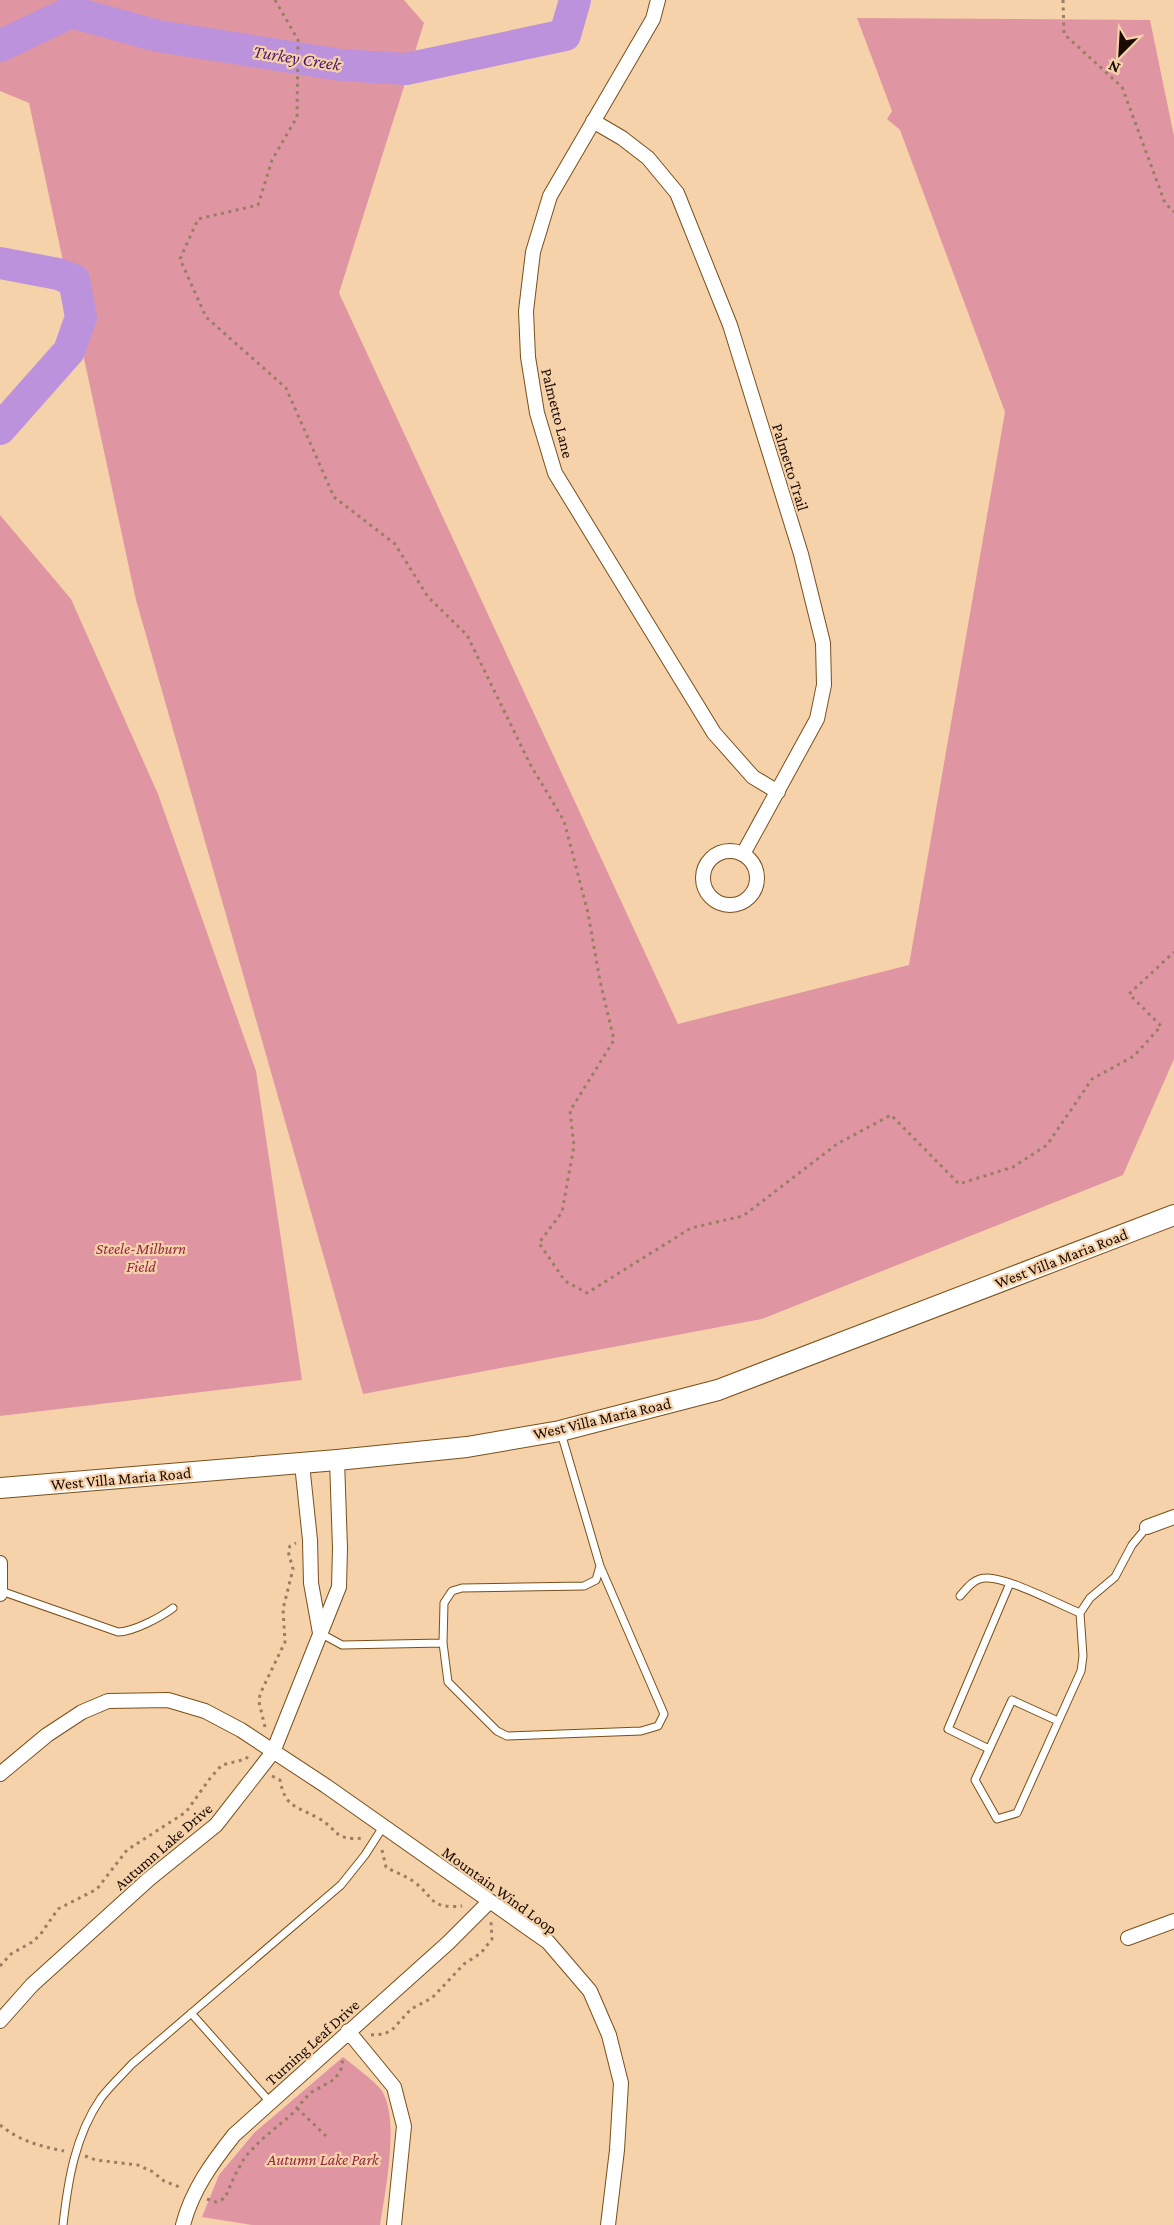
<svg xmlns="http://www.w3.org/2000/svg" width="1174" height="2225" font-family="'Crimson Pro',serif">
	<rect width="100%" height="100%" fill="#f6d2ab"/>
	<path fill="#e096a2" d="M0,0H404L424,23L339,293L678,1024L909,965L1005,412L900,130L887,119L892,111L857,18L1150,20L1174,136V1059L1123,1175L762,1319L363,1394L136,600L29,103L0,91Z
		M0,515L71,599L158,794L256,1071L302,1380L0,1416Z
		M343,2057C353,2065 376,2082 382,2091C400,2119 385,2193 380,2225H252L202,2217L219,2175L254,2133Z"/>
	<g fill="none" stroke-linecap="round" stroke-linejoin="round">
		<path stroke="#bb92db" stroke-width="32" d="M0,46L71,12L158,36L341,65L406,69L565,35L575,0
			M0,263L58,274L74,280L81,317L69,351L0,429"/>
		<defs>
			<path id="lane" d="M1,1591L118,1632C133,1632 161,1617 173,1608
				M960,1596C967,1588 974,1578 986,1578C1007,1577 1058,1604 1080,1613
				M320,1633L342,1645L443,1643L444,1603L452,1591L462,1588L584,1586L596,1580L600,1566L561,1433
				M443,1643L448,1682L497,1731L507,1736L641,1731L658,1726L664,1714L600,1566
				M1058,1721L1012,1700L975,1780L997,1819L1017,1813L1081,1671L1083,1656L1080,1613L1090,1598L1115,1577L1132,1545L1147,1527
				M989,1749L948,1729L1010,1583
				M191,2013L270,2102
				M63,2225C68,2180 75,2136 101,2098C110,2086 122,2075 132,2064L341,1885L365,1855L383,1827"/>
			<path id="street" d="M658,0L653,19L550,196L533,252L526,311L528,357L537,413L555,473L714,733L753,777L778,792
				M593,121L622,138L648,158L677,193L730,325L801,554L823,643L824,685L817,719L743,854
				M703 878a27 27 0 1 1 54 0a27 27 0 1 1-54 0Z
				M302,1464L310,1540L311,1583L320,1633
				M1147,1527L1174,1517
				M0,1563V1594
				M0,1774L47,1735L82,1712L108,1701L168,1700L205,1711L241,1730L326,1786L548,1942L590,1991L609,2035L621,2083L617,2150L608,2225
				M1128,1938L1174,1921
				M0,2021L32,1985L149,1879L216,1825L273,1752L339,1587L340,1548L337,1460
				M348,2031L394,2087L404,2126L394,2225
				M183,2225C192,2190 212,2163 234,2135L448,1943L489,1902"/>
			<path id="secondary" d="M0,1488L337,1460L467,1447L560,1431L718,1390L1174,1215"/>
		</defs>
		<use href="#lane" stroke="#79501a" stroke-width="9"/>
		<use href="#street" stroke="#79501a" stroke-width="16"/>
		<use href="#secondary" stroke="#79501a" stroke-width="22"/>
		<path stroke="#9a7e63" stroke-width="3" stroke-dasharray="3 4.5" stroke-linecap="butt" d="M275,0L298,40L297,117L272,160L258,205L198,219L180,259L206,317L286,388L334,497L395,544L428,597L467,635L530,764L564,821L588,913L600,981L614,1040L570,1111L574,1146L562,1212L539,1243L565,1281L587,1293L691,1228L743,1216L837,1144L891,1115L959,1184L1013,1167L1047,1145L1092,1079L1134,1056L1161,1026L1129,994L1174,952
			M1063,0L1064,34L1122,87L1165,203L1174,212
			M265,1727L259,1702L260,1694L285,1642L283,1609L293,1569L288,1551L290,1546L296,1543
			M272,1776L280,1780C285,1808 297,1806 318,1818C339,1829 332,1841 364,1838
			M382,1850L386,1867C394,1872 404,1875 413,1881C435,1897 428,1909 462,1906
			M0,1966L11,1954L32,1942L40,1935L58,1909L97,1889L127,1850L186,1812L211,1777L222,1765L246,1759L248,1756
			M371,2035L384,2034L392,2030L411,2009L432,1998L464,1964L481,1953L492,1939L491,1922
			M297,2108L326,2136
			M0,2125C20,2141 39,2146 64,2151
			M85,2156L96,2160L138,2165L153,2172L164,2181L182,2188
			M207,2199L216,2202L225,2198L234,2177L245,2157L260,2141L291,2115L310,2093L335,2079L341,2069L343,2058"/>
		<use href="#lane" stroke="#fff" stroke-width="7"/>
		<use href="#street" stroke="#fff" stroke-width="14"/>
		<use href="#secondary" stroke="#fff" stroke-width="20"/>
	</g>
	<g text-anchor="middle" stroke-width="4.5" stroke-linejoin="round" paint-order="stroke">
		<g font-size="16" fill="#1a0a00" stroke="#f6d2ab">
			<text transform="translate(558 413) rotate(76)" y="6">Palmetto Lane</text>
			<text transform="translate(791 467) rotate(73)" y="6">Palmetto Trail</text>
			<text transform="translate(1061 1258) rotate(-21)" y="6">West Villa Maria Road</text>
			<text transform="translate(602 1418) rotate(-13)" y="6">West Villa Maria Road</text>
			<text transform="translate(121 1478) rotate(-5)" y="6">West Villa Maria Road</text>
			<text transform="translate(163 1846) rotate(-41)" y="6">Autumn Lake Drive</text>
			<text transform="translate(500 1890) rotate(36)" y="6">Mountain Wind Loop</text>
			<text transform="translate(312 2042) rotate(-42)" y="6">Turning Leaf Drive</text>
		</g>
		<g font-size="16" font-style="italic" fill="#942945" stroke="#f6d2ab">
			<text x="141" y="1254">Steele-Milburn<tspan x="141" dy="18">Field</tspan></text>
			<text x="323" y="2165">Autumn Lake Park</text>
		</g>
		<g font-size="18" font-style="italic" fill="#4e186e" stroke="#f6d2ab">
			<text transform="translate(297 58) rotate(9)" y="6">Turkey Creek</text>
		</g>
	</g>
	<g transform="translate(1120 54) rotate(204)" stroke="#f6d2ab" stroke-width="4.5" paint-order="stroke">
	<path d="M0-4.5L10 22L0 15L-10 22Z" fill="#1a0a00"/>
	<text y="-9" font-size="16" font-weight="bold" text-anchor="middle" fill="#1a0a00">N</text>
	</g>
</svg>
